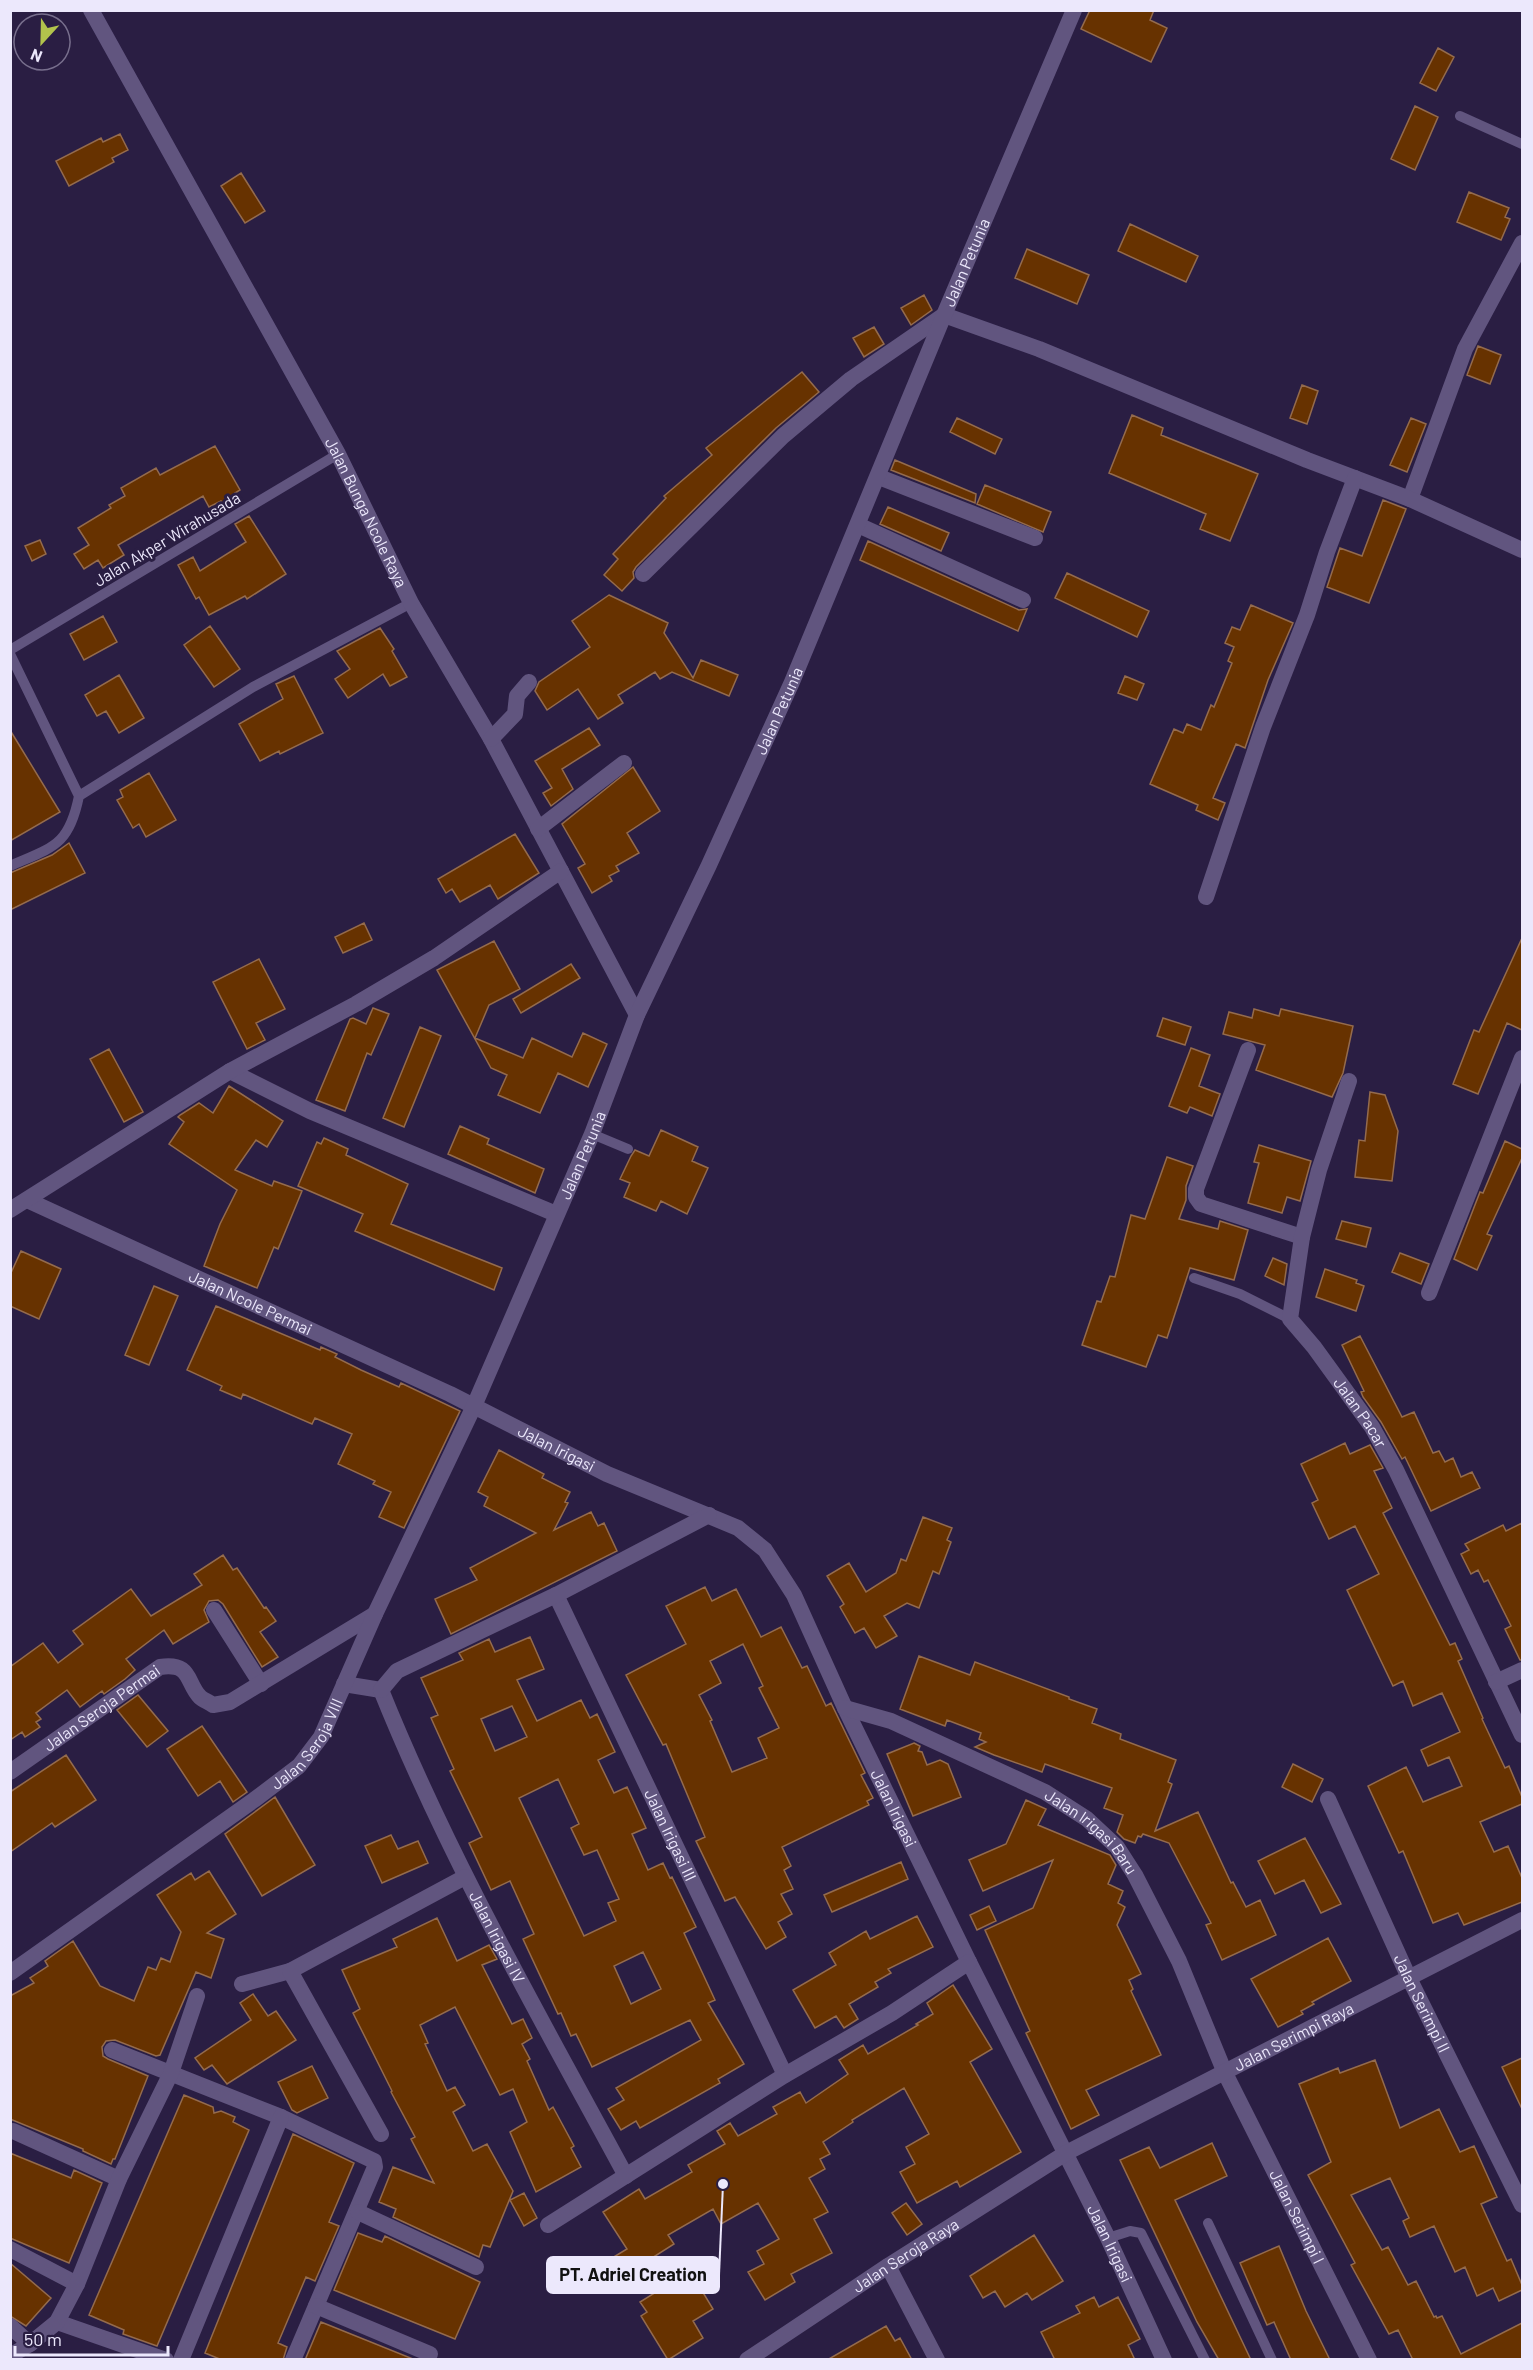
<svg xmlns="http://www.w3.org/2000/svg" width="1533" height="2370" font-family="Barlow,sans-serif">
	<rect width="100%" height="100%" fill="#2a1e43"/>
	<path fill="#673200" stroke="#946b4d" stroke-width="1.5" fill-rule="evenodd" d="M1090,10H1154L1150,20L1167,28L1151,62L1081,29Z
		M1438,48L1454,57L1436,91L1420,83Z
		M1415,106L1438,117L1415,170L1391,159Z
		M120,134L128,150L112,158L114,162L69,186L56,161L101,138L103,142Z
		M241,173L265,211L245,223L221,186Z
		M1469,192L1509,208L1505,217L1510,219L1501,240L1457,222Z
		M1130,224L1198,256L1186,282L1118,251Z
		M1027,249L1089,275L1077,304L1015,278Z
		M924,295L932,310L911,325L901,308Z
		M874,327L884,344L864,357L853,338Z
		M1478,346L1501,355L1490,384L1467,375Z
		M802,372L819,392L776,428L636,567L633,572L634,578L622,591L604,575L618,559L613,554L666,498L664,496L712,455L706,448Z
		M1302,385L1318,391L1307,424L1290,418Z
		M1132,415L1163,428L1161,435L1258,474L1230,541L1200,529L1206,514L1109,473Z
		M957,418L1002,439L995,454L950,432Z
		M1411,418L1426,424L1407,472L1390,465Z
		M215,446L240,490L235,493L241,503L227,511L221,501L209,507L203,496L118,545L124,555L103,568L98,560L84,569L74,554L89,545L78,528L111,508L109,505L125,496L121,488L156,468L160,475Z
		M895,460L976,494L975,503L891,470Z
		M985,485L1051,512L1043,532L977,504Z
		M1383,500L1406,509L1369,603L1327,587L1340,548L1362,556Z
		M888,507L949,533L941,551L880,524Z
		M249,516L286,574L247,599L245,596L209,615L199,597L196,599L178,565L193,557L200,571L246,542L235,524Z
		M40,540L46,554L32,561L25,546Z
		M868,541L1019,610L1027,609L1018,631L860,560Z
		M1067,573L1149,611L1137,637L1055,598Z
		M609,595L668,623L664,633L693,678L701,660L738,675L729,696L672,672L660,679L655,672L618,695L623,703L598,719L578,689L547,710L535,691L539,682L590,647L572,621Z
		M1251,605L1293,623L1268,680L1245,748L1236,744L1213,798L1225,803L1218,820L1196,810L1198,805L1150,784L1174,729L1183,733L1187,724L1201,730L1211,705L1214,707L1232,663L1228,661L1234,647L1225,643L1232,627L1240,630Z
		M103,616L117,642L84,660L70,634Z
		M210,626L240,669L214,687L184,645Z
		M380,628L394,649L392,651L407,677L390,686L383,674L348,698L335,679L350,669L337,651Z
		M119,675L144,718L119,733L106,711L97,716L85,695Z
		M294,676L323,733L280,754L279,751L260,761L239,724L283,699L276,684Z
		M1125,676L1144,684L1137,700L1118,693Z
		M589,728L600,745L562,769L573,789L551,806L543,793L552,788L535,761Z
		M10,730L60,812L10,841Z
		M633,767L660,811L627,833L639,853L616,866L619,871L609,876L612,881L592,893L578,868L585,864L562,824Z
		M149,773L176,820L146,837L139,824L133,828L117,800L123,797L120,790Z
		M515,834L539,873L498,899L490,885L460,902L452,889L446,893L438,879Z
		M69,843L85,873L10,910V873L52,855Z
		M364,923L372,940L343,953L335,937Z
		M1522,938V1030L1507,1023L1478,1094L1453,1084L1474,1030L1479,1032Z
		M494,941L520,989L489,1005L475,1038L523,1058L532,1038L572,1057L583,1033L607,1044L588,1087L558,1073L540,1113L498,1095L507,1075L491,1068L437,970Z
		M259,959L285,1009L256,1023L265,1040L247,1049L213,982Z
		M571,964L580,978L521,1013L513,999Z
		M373,1008L389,1014L371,1055L367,1053L345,1111L316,1100L350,1019L353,1018L366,1024Z
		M1254,1009L1279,1016L1281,1009L1353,1026L1343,1073L1332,1097L1256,1070L1265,1045L1223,1034L1229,1012L1252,1018Z
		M1163,1018L1191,1027L1185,1045L1157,1036Z
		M420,1027L441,1036L404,1127L383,1118Z
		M1191,1048L1210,1055L1199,1086L1220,1094L1212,1116L1190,1107L1187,1113L1169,1106Z
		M109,1049L143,1112L124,1122L90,1059Z
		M229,1086L283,1121L267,1147L256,1140L235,1170L272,1186L274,1181L302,1191L278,1249L274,1247L257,1288L204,1266L220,1224L237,1190L169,1144L184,1122L178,1117L180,1115L199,1103L213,1113Z
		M1370,1092L1385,1095L1398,1131L1392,1181L1355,1177L1359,1140L1365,1141Z
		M460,1126L489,1139L487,1144L544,1169L535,1193L448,1154Z
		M661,1130L698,1147L692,1161L708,1168L687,1214L661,1201L656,1211L624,1197L630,1183L620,1179L631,1156L635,1150L649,1156Z
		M324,1138L348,1149L346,1155L408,1184L391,1224L502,1268L494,1290L355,1231L363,1214L298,1186L317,1142L321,1144Z
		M1505,1141L1522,1149V1158L1487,1234L1492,1236L1477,1270L1454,1259L1480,1192L1483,1193Z
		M1259,1145L1311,1161L1300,1201L1287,1197L1282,1213L1248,1203L1259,1163L1254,1162Z
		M1167,1157L1193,1166L1186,1186V1200L1179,1219L1218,1229L1220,1221L1248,1230L1234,1280L1190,1268L1167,1338L1158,1335L1146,1367L1082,1345L1097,1301L1101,1302L1110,1276L1115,1277L1131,1215L1145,1219Z
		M1342,1221L1371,1228L1366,1247L1336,1239Z
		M21,1251L61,1269L39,1319L10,1306V1275Z
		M1400,1253L1429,1264L1421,1284L1392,1272Z
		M1273,1258L1287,1264L1284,1285L1265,1276Z
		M1325,1269L1357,1280L1356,1283L1364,1286L1356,1311L1316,1297Z
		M154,1286L178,1296L149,1365L125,1355Z
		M216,1306L320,1350L321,1347L337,1354L335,1357L361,1370L399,1387L401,1383L460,1411L404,1528L379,1517L391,1492L373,1484L375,1481L338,1464L352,1434L315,1418L312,1424L243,1394L241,1399L220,1390L222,1386L187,1370Z
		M1360,1336L1402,1417L1414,1412L1433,1453L1439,1451L1445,1462L1453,1458L1461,1477L1472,1472L1480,1488L1431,1511L1405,1457L1402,1459L1381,1422L1363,1397L1361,1392L1364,1391L1342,1345Z
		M1345,1443L1350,1454L1370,1445L1383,1468L1374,1471L1392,1508L1383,1513L1450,1645L1455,1643L1462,1659L1458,1661L1483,1718L1482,1719L1505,1768L1509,1766L1522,1797V1804L1480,1822L1494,1852L1508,1846L1522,1878V1902L1464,1925L1458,1913L1433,1923L1403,1851L1399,1853L1368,1786L1406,1767L1423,1802L1462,1786L1449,1757L1428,1766L1421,1750L1460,1732L1442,1693L1413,1706L1403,1681L1393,1686L1347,1590L1379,1574L1355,1526L1329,1539L1312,1503L1318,1500L1301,1464Z
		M499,1450L544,1474L542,1478L570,1492L565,1502L568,1503L554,1530L591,1512L598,1526L604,1523L617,1551L451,1634L435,1599L477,1580L470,1568L536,1533L484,1506L488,1497L478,1492Z
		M923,1517L952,1528L947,1540L951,1542L939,1574L933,1571L919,1608L907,1603L884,1616L897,1636L876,1648L864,1628L855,1633L840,1607L844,1604L827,1576L849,1563L866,1592L896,1573L901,1559L906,1561Z
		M1522,1523V1660H1520L1505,1629L1511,1626L1488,1580L1484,1582L1478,1570L1471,1574L1461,1554L1469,1550L1465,1544L1503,1525L1506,1531Z
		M223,1555L233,1570L237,1568L264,1608L266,1607L276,1621L260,1632L278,1657L262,1667L223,1604L218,1600L209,1601L204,1610L209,1622L173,1644L164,1630L126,1659L135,1670L125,1679L104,1694L102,1691L80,1707L67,1690L36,1713L41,1719L36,1722L40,1727L25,1737L22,1732L10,1740V1667L43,1643L58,1663L83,1644L73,1631L131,1589L151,1616L202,1585L194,1574Z
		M705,1587L712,1601L736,1589L761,1637L781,1627L802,1668L807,1666L826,1706L831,1703L865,1773L861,1775L873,1798L867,1801L869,1805L782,1847L791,1866L784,1870L793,1889L781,1894L792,1914L778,1922L786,1937L766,1949L735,1897L725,1901L696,1841L705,1837L666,1744L663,1745L626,1675L686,1644L666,1606ZM743,1644L763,1686L759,1688L779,1728L758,1738L767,1758L732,1772L710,1721L712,1720L699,1695L721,1683L710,1661Z
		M530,1637L544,1669L517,1680L537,1721L581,1700L590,1718L597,1714L615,1752L598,1760L614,1793L627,1787L646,1828L632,1834L648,1870L663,1863L670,1878L672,1877L696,1927L684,1933L715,2000L708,2003L744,2064L718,2079L720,2083L640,2128L636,2121L621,2130L608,2109L624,2100L616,2088L701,2040L690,2020L592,2067L576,2034L571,2036L561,2013L558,2014L523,1939L534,1934L510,1881L491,1890L469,1843L482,1837L450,1771L454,1769L431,1718L438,1715L421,1678L463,1660L459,1653L489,1639L495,1652ZM512,1706L527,1737L495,1751L481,1719ZM558,1779L579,1824L571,1828L584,1855L597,1850L619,1899L608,1903L616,1921L584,1936L519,1798ZM643,1952L661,1989L631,2004L614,1966Z
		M919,1656L970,1675L975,1662L1069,1697V1699L1097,1709L1092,1723L1121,1734L1120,1739L1176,1760L1168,1782L1172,1784L1155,1831L1198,1812L1231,1883L1233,1882L1246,1907L1260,1900L1276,1935L1222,1960L1206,1925L1211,1923L1169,1843L1143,1834L1141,1837L1138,1836L1135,1843L1124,1839L1117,1832L1123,1815L1104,1808L1112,1788L1045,1764L1042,1772L994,1755L975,1747L986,1742L979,1739L981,1733L947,1720L945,1726L900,1709Z
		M138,1695L168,1731L147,1747L117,1710Z
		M202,1726L247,1792L233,1802L220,1781L198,1796L167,1749Z
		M914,1743L920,1746L918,1751L922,1752L927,1765L940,1760L948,1764L961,1797L913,1816L887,1754Z
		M66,1755L96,1800L55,1827L52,1823L10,1852V1792Z
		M1293,1764L1323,1779L1312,1802L1282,1787Z
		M275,1797L315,1865L262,1896L225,1834Z
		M1026,1800L1046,1809L1038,1825L1110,1855L1116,1865L1108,1884L1123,1891L1118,1903L1125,1907L1117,1925L1141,1974L1129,1980L1133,1989L1131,1991L1161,2055L1086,2090L1099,2115L1071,2129L1026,2033L1030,2031L985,1930L1033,1908L1053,1860L983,1891L969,1860L1006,1844Z
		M391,1835L398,1849L418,1841L428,1863L382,1883L365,1846Z
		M1305,1838L1341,1904L1321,1913L1304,1880L1275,1894L1258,1861Z
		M901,1862L908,1879L832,1912L824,1895Z
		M209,1871L236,1914L207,1933L224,1939L211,1978L196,1972L160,2055L156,2056L115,2040L106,2041L102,2047L103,2056L108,2059L148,2076L115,2159H113L111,2164L83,2151V2149L10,2119V1996L34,1983L30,1978L48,1966L45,1961L73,1941L100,1986L134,2001L148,1967L156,1970L161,1958L170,1962L181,1932L157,1895L191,1873L195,1880Z
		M989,1906L996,1921L977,1930L970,1915Z
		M917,1916L933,1947L888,1969L891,1973L875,1982L878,1987L849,2004L858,2019L844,2028L836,2016L815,2028L793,1990L836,1965L829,1953L866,1931L870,1939Z
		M437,1918L457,1961L489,1945L497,1959L482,1965L512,2024L523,2019L532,2038L522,2044L530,2059L527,2061L549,2110L553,2107L574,2146L571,2148L581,2167L536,2192L510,2132L527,2122L513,2089L500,2095L455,2007L420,2025L428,2043L425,2044L447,2091L455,2087L465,2105L453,2112L473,2151L487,2144L513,2191L490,2247L483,2245L479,2257L393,2217L396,2209L379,2202L393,2167L434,2183L411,2139L415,2137L391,2092L392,2091L353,2013L360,2009L342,1970L397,1947L393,1939Z
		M1328,1938L1351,1981L1312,2002L1314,2004L1301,2011L1303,2014L1278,2027L1251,1979Z
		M953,1985L992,2049L970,2062L1021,2152L960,2187L957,2181L917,2203L900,2172L915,2164L906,2147L929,2134L904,2088L852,2120L853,2122L823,2142L830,2154L820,2159L825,2169L809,2178L828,2212L814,2219L832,2253L791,2274L795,2282L765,2300L748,2272L764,2264L757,2251L779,2239L758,2203L721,2224L713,2209L668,2235L674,2244L619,2279L607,2261L627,2249L603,2212L639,2189L645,2199L692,2172L688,2165L725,2144L717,2131L730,2123L738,2136L777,2114L773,2107L800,2092L806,2103L848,2074L839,2060L863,2045L868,2054L918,2025L916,2024L933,2014L927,2003Z
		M253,1994L268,2016L276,2011L296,2040L227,2084L212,2065L204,2070L195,2058L251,2020L240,2003Z
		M1522,2058V2109L1502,2067Z
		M1375,2060L1400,2128L1439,2109L1460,2152L1474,2146L1497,2197L1481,2204L1507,2261L1511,2259L1522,2285V2290L1499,2301L1493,2288L1477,2296L1465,2267L1455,2272L1434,2226L1410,2237L1403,2221L1409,2218L1390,2178L1351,2195L1382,2250L1388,2247L1408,2285L1416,2281L1434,2317L1436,2316L1437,2318L1442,2316L1461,2354L1522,2323V2360H1413L1398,2330L1389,2334L1351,2265L1355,2263L1308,2175L1331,2162L1299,2084L1338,2068L1340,2073Z
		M312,2066L328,2098L297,2113L292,2110L278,2082Z
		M184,2095L213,2107L214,2113L221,2111L235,2117L233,2122L249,2130L157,2346L123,2334L124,2330L89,2315Z
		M293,2134L354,2163L329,2222L339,2226L315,2281L306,2277L278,2343L287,2347L283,2360H222L205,2353Z
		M1212,2143L1227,2176L1175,2200L1251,2360H1219L1197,2322L1120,2160L1149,2147L1160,2168Z
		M10,2153L71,2178L74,2170L102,2183L69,2263L10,2238Z
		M524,2193L537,2218L524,2226L510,2200Z
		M906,2203L922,2224L907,2235L892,2213Z
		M358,2233L382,2242L385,2236L480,2282L455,2339L334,2290Z
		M1034,2235L1063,2281L1032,2300L1027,2293L1005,2307L995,2291L983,2298L970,2276Z
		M1279,2246L1306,2311L1330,2360H1291L1274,2322L1267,2325L1240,2263Z
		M10,2263L51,2298L26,2326L10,2316Z
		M690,2271L713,2309L693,2321L703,2338L668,2360L641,2316L647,2312L640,2302Z
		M1094,2297L1099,2307L1118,2297L1140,2339L1128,2345L1135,2360H1055L1041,2332L1080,2313L1076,2306Z
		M321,2322L413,2359V2360H305Z
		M886,2326L895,2341L900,2338L912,2360H827Z"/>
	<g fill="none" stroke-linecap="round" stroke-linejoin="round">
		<path stroke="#61557f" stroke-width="10" d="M1460,116L1522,144
			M10,650L338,454
			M10,654L79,796C69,846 53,847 10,866
			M79,796L253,687L411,603
			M592,1134L628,1149
			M1194,1278L1240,1294L1290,1319
			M1208,2223L1272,2360
			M1108,2238L1130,2231L1141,2233L1205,2360"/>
		<g stroke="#61557f" stroke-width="16">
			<path id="s1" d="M91,10L338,454L411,603L491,739L637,1015"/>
			<path d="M879,477L1035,538"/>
			<path d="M1410,499L1465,349L1522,243"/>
			<path d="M858,525L1023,600"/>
			<path d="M643,574L783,436L851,379L944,315L1039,349L1307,460L1410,499L1522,550"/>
			<path d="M491,739L515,714L517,696L529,682"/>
			<path d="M538,829L624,763"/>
			<path d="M1206,897L1263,727L1307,615L1327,552L1355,478"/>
			<path d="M1248,1050L1196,1189V1197L1201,1204L1302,1237"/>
			<path d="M230,1071L310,1111L556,1214"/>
			<path id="s2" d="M1349,1081L1319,1170L1302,1237L1290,1319L1314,1347L1372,1427L1396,1470L1522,1735"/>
			<path id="s3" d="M27,1200L450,1394L607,1474L738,1528L765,1550L794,1595L845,1708L969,1962L1108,2238L1164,2360"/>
			<path d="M10,1210L230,1071L356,1004L434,958L561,871"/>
			<path d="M1429,1293L1522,1058"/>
			<path id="s4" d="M556,1595L785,2075"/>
			<path d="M214,1610L261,1684"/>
			<path d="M1496,1682L1522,1670"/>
			<path d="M344,1684L381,1690"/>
			<path id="s5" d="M381,1690C449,1859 540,2017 626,2176"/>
			<path d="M381,1690L397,1671L556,1595L709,1515"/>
			<path id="s6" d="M845,1708L891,1721L1045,1792L1087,1819L1117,1847L1135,1875L1179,1961L1225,2073L1369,2360"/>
			<path id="s7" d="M10,1772L160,1667C192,1662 186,1683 200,1697C203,1700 209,1702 213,1705L230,1702L375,1614"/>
			<path id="s8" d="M1328,1799L1409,1978L1522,2205"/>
			<path d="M242,1984L290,1971"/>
			<path d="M112,2050L281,2117L374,2161L375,2167L293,2360"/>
			<path d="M13,2131L119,2179"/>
			<path d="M381,2134L290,1971L465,1877"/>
			<path d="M358,2212L476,2267"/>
			<path d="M548,2225L785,2075L892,2013L969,1962"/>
			<path d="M10,2249L77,2284"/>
			<path d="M888,2266L937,2360"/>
			<path d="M316,2306L430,2354"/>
			<path d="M57,2322L166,2360"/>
			<path d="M10,2326L30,2344"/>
			<path d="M10,2356L30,2344L57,2322L77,2284L119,2179L171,2073L197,1996"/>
			<path d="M181,2360L281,2117"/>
			<path id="s9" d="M747,2360L888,2266L1066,2153L1522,1920"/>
		</g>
		<path stroke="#61557f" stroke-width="16" id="s10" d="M10,1973L254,1800L299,1766L321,1737L375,1614L474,1406L592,1134L637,1015L709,865L792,682L944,315L1074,10"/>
	</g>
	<g text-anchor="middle" stroke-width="6" stroke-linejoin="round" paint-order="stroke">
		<g font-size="16" fill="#ece8fc" stroke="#2a1e43">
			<text dy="6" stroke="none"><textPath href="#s10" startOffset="2002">Jalan Petunia</textPath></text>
			<text dy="6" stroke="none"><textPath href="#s1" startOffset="573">Jalan Bunga Ncole Raya</textPath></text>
			<text transform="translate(167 539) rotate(-31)" y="6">Jalan Akper Wirahusada</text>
			<text dy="6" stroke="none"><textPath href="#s10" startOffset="1516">Jalan Petunia</textPath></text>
			<text dy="6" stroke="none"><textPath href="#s10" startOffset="1030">Jalan Petunia</textPath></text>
			<text dy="6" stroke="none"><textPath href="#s3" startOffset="246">Jalan Ncole Permai</textPath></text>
			<text dy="6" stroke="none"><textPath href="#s2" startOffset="363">Jalan Pacar</textPath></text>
			<text dy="6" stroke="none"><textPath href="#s3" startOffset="585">Jalan Irigasi</textPath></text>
			<text dy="6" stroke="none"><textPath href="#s7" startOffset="112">Jalan Seroja Permai</textPath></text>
			<text dy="6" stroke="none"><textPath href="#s10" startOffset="378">Jalan Seroja VIII</textPath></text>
			<text dy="6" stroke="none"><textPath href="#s3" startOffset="1107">Jalan Irigasi</textPath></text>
			<text dy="6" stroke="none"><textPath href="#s4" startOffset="266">Jalan Irigasi III</textPath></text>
			<text dy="6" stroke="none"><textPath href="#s6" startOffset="279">Jalan Irigasi Baru</textPath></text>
			<text dy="6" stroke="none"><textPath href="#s5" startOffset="273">Jalan Irigasi IV</textPath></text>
			<text dy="6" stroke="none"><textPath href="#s8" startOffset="225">Jalan Serimpi II</textPath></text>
			<text dy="6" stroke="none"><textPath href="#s9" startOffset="636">Jalan Serimpi Raya</textPath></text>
			<text dy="6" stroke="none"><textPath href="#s6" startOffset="720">Jalan Serimpi I</textPath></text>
			<text dy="6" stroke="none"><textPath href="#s3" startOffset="1593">Jalan Irigasi</textPath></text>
			<text dy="6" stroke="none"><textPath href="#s9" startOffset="190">Jalan Seroja Raya</textPath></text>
		</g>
	</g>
	<path fill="none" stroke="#ece8fc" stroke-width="2" d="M723 2184L719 2275"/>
	<circle fill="#ece8fc" stroke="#2a1e43" stroke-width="2" cx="723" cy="2184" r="6"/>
	<rect fill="#ece8fc" stroke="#ece8fc" stroke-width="2" x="547" y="2257" width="172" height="36" rx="6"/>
	<g font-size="18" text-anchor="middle" font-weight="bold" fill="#111">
		<text x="633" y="2281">PT. Adriel Creation</text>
	</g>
	<rect width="1533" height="2370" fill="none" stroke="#ece8fc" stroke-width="24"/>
	<g transform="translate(42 42) rotate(202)"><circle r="28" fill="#2a1e43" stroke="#786f8d" stroke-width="1.5"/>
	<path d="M0-4.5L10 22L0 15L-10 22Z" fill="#b2c34c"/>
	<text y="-9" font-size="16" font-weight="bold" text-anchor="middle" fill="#ece8fc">N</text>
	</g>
	<path d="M15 2346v9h153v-9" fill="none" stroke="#ece8fc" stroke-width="3"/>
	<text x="24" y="2346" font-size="18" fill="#ece8fc" stroke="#2a1e43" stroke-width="4.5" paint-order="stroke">50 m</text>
</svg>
